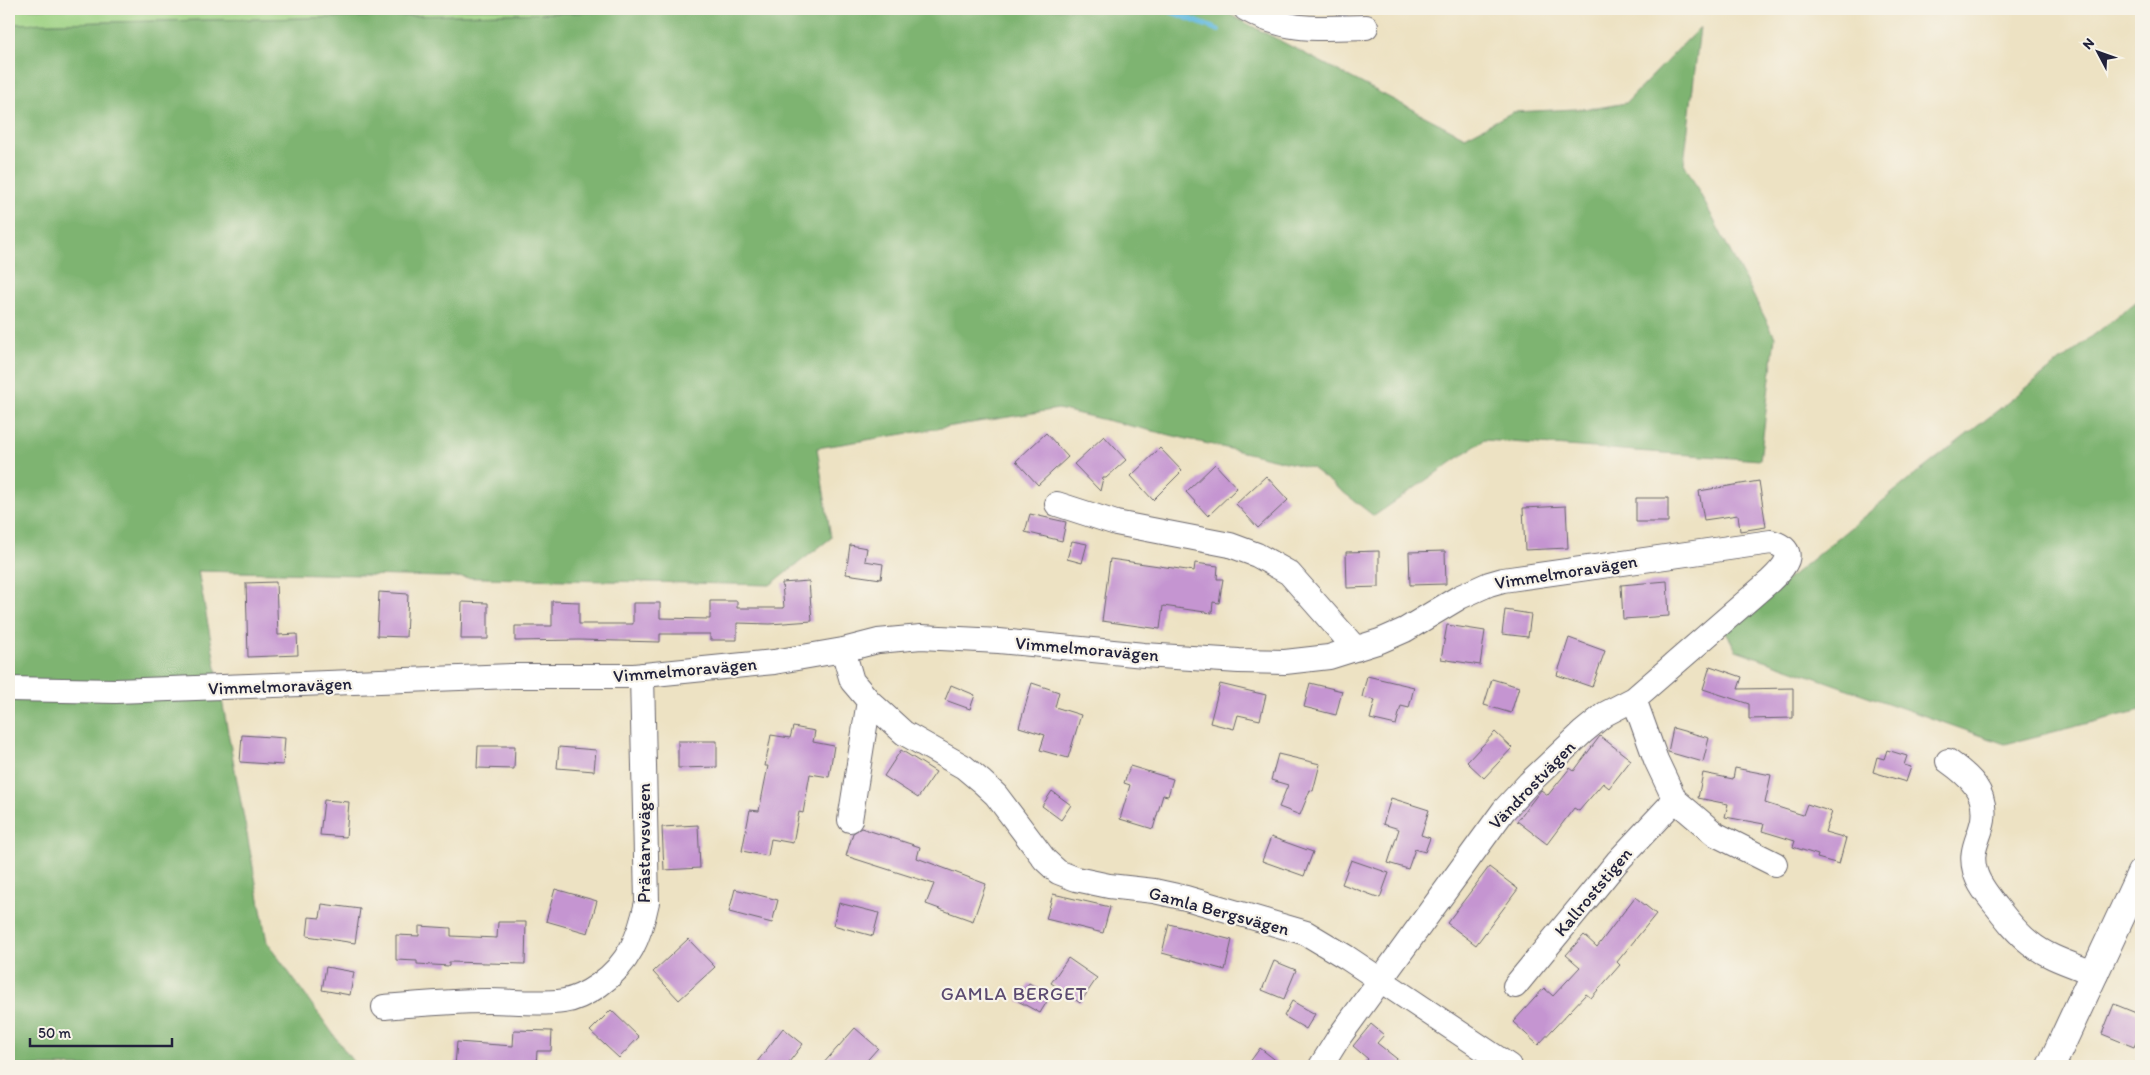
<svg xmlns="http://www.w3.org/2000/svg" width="2150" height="1075" font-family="Itim,sans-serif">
	<rect width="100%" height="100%" fill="#f7f3e8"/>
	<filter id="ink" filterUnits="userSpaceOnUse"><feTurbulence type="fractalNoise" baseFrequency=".02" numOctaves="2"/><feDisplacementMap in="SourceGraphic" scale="10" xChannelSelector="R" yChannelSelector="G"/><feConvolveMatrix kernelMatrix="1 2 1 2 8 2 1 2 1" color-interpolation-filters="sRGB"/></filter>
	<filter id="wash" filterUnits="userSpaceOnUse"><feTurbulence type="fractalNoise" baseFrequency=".0096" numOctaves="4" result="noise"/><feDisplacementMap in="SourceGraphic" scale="20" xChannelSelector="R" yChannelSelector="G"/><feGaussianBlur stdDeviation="1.12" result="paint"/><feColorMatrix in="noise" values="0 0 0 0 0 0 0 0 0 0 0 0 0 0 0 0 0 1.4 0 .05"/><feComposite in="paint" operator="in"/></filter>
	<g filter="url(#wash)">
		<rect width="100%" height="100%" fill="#ede2c3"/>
		<path fill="#9dd283" stroke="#607a5f" d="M9,9H759L9,24Z"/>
		<path fill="#7eb471" stroke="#506b56" d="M759,9H1219L1465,137L1513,112L1597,108L1626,103L1700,27L1684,163L1775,337L1760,460L1484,440L1374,516L1312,468L1058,409L817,448L831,538L770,585L198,571L267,942L356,1066H9V24Z
			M2141,298V710L2005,744L1736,650L1725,631L1896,490Z"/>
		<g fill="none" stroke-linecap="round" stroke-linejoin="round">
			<path stroke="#64bae0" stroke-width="5.5" d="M1164,9L1218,30"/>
		</g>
		<g id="blocks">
			<path fill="#c595d1" d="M1046,433L1068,457L1038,485L1016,461Z
				M1104,436L1126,460L1106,478H1103L1100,491L1074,464Z
				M1160,448L1182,471L1153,500L1131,476Z
				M1215,464L1237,488L1208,516L1186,492Z
				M1266,476L1288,500L1258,528L1236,504Z
				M1759,481L1766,527L1740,531L1738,515L1704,520L1699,491Z
				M1636,498H1668V522H1636Z
				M1566,506L1568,548L1525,550L1523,508Z
				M1030,514L1066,522L1062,541L1025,532Z
				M1072,541L1087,544L1082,563L1067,559Z
				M850,545L867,548L865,561L883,564L881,579L846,574Z
				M1379,551V587L1347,588L1346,552Z
				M1445,551L1446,584L1410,585L1409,552Z
				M1110,559L1194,571L1195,563L1218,566L1217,579H1223L1219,603L1213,602L1212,613L1163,606L1160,629L1102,621Z
				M809,581L812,621L770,624L737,623V640H710V634H660V642L579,640L515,641V626H552V601L579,602V624H633V603H660V618L710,619V601H737V608H784L782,583Z
				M1667,581L1669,616L1623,619L1621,585Z
				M276,582L278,635L297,634L298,655L248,657L246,583Z
				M379,592L408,594L406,637L377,636Z
				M462,602L488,603V639H461Z
				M1505,610L1531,614L1528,637L1502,634Z
				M1447,625L1485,631L1480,665L1441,659Z
				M1569,638L1605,651L1592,687L1557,675Z
				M1710,666L1742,677L1738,689L1793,688V718L1749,719V704L1703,689Z
				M1367,676L1414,687L1409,708L1401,706L1396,725L1370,719L1375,700L1362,697Z
				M1492,679L1519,687L1511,713L1484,705Z
				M1032,683L1059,692L1055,707L1081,715L1068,758L1040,750L1045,735L1019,727Z
				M1310,683L1342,691L1336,715L1304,707Z
				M1220,684L1266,695L1260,720L1238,715L1234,729L1210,723Z
				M951,685L975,695L970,709L945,700Z
				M793,727L815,731L813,742L834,746L829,777L810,774L803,813L799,812L793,843L771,839L768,856L742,851L750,810L759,811L768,766H765L771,735L790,738Z
				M1673,728L1709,738L1703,762L1668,752Z
				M1495,732L1512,748L1484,778L1467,762Z
				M242,735L285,738L283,765L240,762Z
				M1600,736L1631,760L1609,788L1603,783L1579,811L1574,808L1547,844L1517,821L1541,790L1548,795L1570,768L1574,771Z
				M678,741H717V767L678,768Z
				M478,746H515L514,769L477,768Z
				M559,747L596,750L594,771L557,768Z
				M901,750L936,772L918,798L884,776Z
				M1887,750L1907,756L1904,765L1911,767L1906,782L1873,772L1877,757L1884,759Z
				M1278,754L1320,764L1313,791L1310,790L1300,815L1279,807L1288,785L1271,780Z
				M1130,766L1173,779L1168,796L1163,795L1153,829L1120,819L1130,785L1124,783Z
				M1735,768L1771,775L1765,803L1803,815L1807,804L1832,812L1825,832L1846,838L1839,864L1817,858L1818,855L1793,847L1795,841L1762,831L1764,824L1725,817L1728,804L1698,798L1703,773L1733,779Z
				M1052,791L1071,805L1061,820L1042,806Z
				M1391,798L1429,810L1421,835L1430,838L1425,852L1415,849L1408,869L1388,863L1399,829L1383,824Z
				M324,800L349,802L346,837L320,835Z
				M698,825L700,868L664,870L662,827Z
				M861,828L920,847L917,858L986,884L973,921L926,904L934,884L846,856L853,833Z
				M1271,837L1313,852L1304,876L1262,861Z
				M1351,860L1389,873L1380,898L1342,884Z
				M1489,867L1518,889L1476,945L1447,923Z
				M555,889L597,901L588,933L546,921Z
				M735,889L778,900L772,923L729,912Z
				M1053,894L1110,907L1103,933L1046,919Z
				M1635,897L1656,914L1617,962L1620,965L1591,998L1586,994L1538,1045L1513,1022L1544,988L1553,996L1580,967L1566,955L1584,935L1597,947Z
				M839,903L879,913L873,936L833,925Z
				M322,904L360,909L355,943L307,936L309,917L320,918Z
				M498,922H526L525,964L449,962V966L417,964V961L396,960V935L419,936V926L451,928V936L497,938Z
				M1169,924L1232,940L1225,970L1162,953Z
				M688,939L715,967L679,1000L653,972Z
				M1068,958L1097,978L1080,1003L1051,983Z
				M1274,961L1296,970L1284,999L1262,990Z
				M326,967L354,972L350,995L322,990Z
				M1029,983L1051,995L1040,1013L1018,1001Z
				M1292,1001L1315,1014L1306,1029L1284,1016Z
				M2114,1004L2141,1015V1031L2134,1047L2102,1034Z
				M611,1010L639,1037L619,1058L590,1031Z
				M1371,1024L1384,1035L1377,1043L1406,1066H1363L1368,1059L1353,1046Z
				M783,1028L803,1044L786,1066H754Z
				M855,1028L878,1048L862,1066H821Z
				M514,1030L552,1031L551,1051H537L536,1066H455L457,1042L513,1046Z
				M1260,1048L1283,1066H1247Z"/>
		</g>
	</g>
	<g filter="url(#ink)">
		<use href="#blocks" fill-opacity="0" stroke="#69656b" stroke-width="1"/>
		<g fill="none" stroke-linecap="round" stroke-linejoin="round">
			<defs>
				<path id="minor" d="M1246,9C1288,33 1320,28 1366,27
					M1057,504L1116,523L1230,545L1257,555L1289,573L1356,649
					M843,650L852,681L869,701L904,733L964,767L982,782L996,795L1045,860L1058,872L1076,879L1109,886L1154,891L1186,898L1306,933L1346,957L1509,1066
					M9,689L116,691L512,676H634L774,662L843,650L878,641L921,637L999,641L1144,655L1239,661L1285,662L1329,657L1380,641L1405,630L1460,597L1489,584L1503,580L1771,542C1801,550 1784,568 1770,581L1634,699L1605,714L1583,732L1529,783L1504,810L1339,1037L1321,1066
					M1634,699L1656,760L1675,800L1715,834L1775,864
					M1948,761C1969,776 1987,791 1983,820C1980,838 1969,850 1975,871C1978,884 1989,897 1997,907C2007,920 2017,933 2030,943C2048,958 2074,965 2096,974
					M850,820L869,701
					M1515,986L1617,862L1675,800
					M384,1007C419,1004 453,1001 488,1001C513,1001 539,1005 564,1001C577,999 589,992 599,985C629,964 640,936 647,902L642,675"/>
				<path id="major" d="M2051,1066L2141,873"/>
			</defs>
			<use href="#minor" stroke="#69656b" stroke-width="26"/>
			<use href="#major" stroke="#69656b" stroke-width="30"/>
			<use href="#minor" stroke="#fff" stroke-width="24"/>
			<use href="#major" stroke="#fff" stroke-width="28"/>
		</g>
	</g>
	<g text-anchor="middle" stroke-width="4.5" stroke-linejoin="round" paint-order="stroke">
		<g font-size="18" fill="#22223b" stroke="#f7f3e8">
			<text transform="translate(1566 572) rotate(-9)" y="6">Vimmelmoravägen</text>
			<text transform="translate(1087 649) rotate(5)" y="6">Vimmelmoravägen</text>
			<text transform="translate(685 670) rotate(-5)" y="6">Vimmelmoravägen</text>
			<text transform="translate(280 686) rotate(-2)" y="6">Vimmelmoravägen</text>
			<text transform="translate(1532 785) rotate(-46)" y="6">Vändrostvägen</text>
			<text transform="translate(644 843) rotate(-90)" y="6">Prästarvsvägen</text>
			<text transform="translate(1593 892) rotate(-50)" y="6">Kallroststigen</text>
			<text transform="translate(1219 911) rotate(15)" y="6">Gamla Bergsvägen</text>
		</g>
		<g font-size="19" letter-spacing="1" fill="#5b4a70" stroke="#f7f3e8">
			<text x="1014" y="1000">GAMLA BERGET</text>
		</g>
	</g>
	<rect width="2150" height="1075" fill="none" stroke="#f7f3e8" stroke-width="30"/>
	<g transform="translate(2098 52) rotate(311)" stroke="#f7f3e8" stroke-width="4" paint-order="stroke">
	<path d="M0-4L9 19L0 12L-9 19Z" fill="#22223b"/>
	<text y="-8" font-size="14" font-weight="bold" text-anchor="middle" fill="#22223b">N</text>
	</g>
	<path d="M30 1038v8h142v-8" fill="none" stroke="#22223b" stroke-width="2.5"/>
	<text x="38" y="1038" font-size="15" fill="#22223b" stroke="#f7f3e8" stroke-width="4" paint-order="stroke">50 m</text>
</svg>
